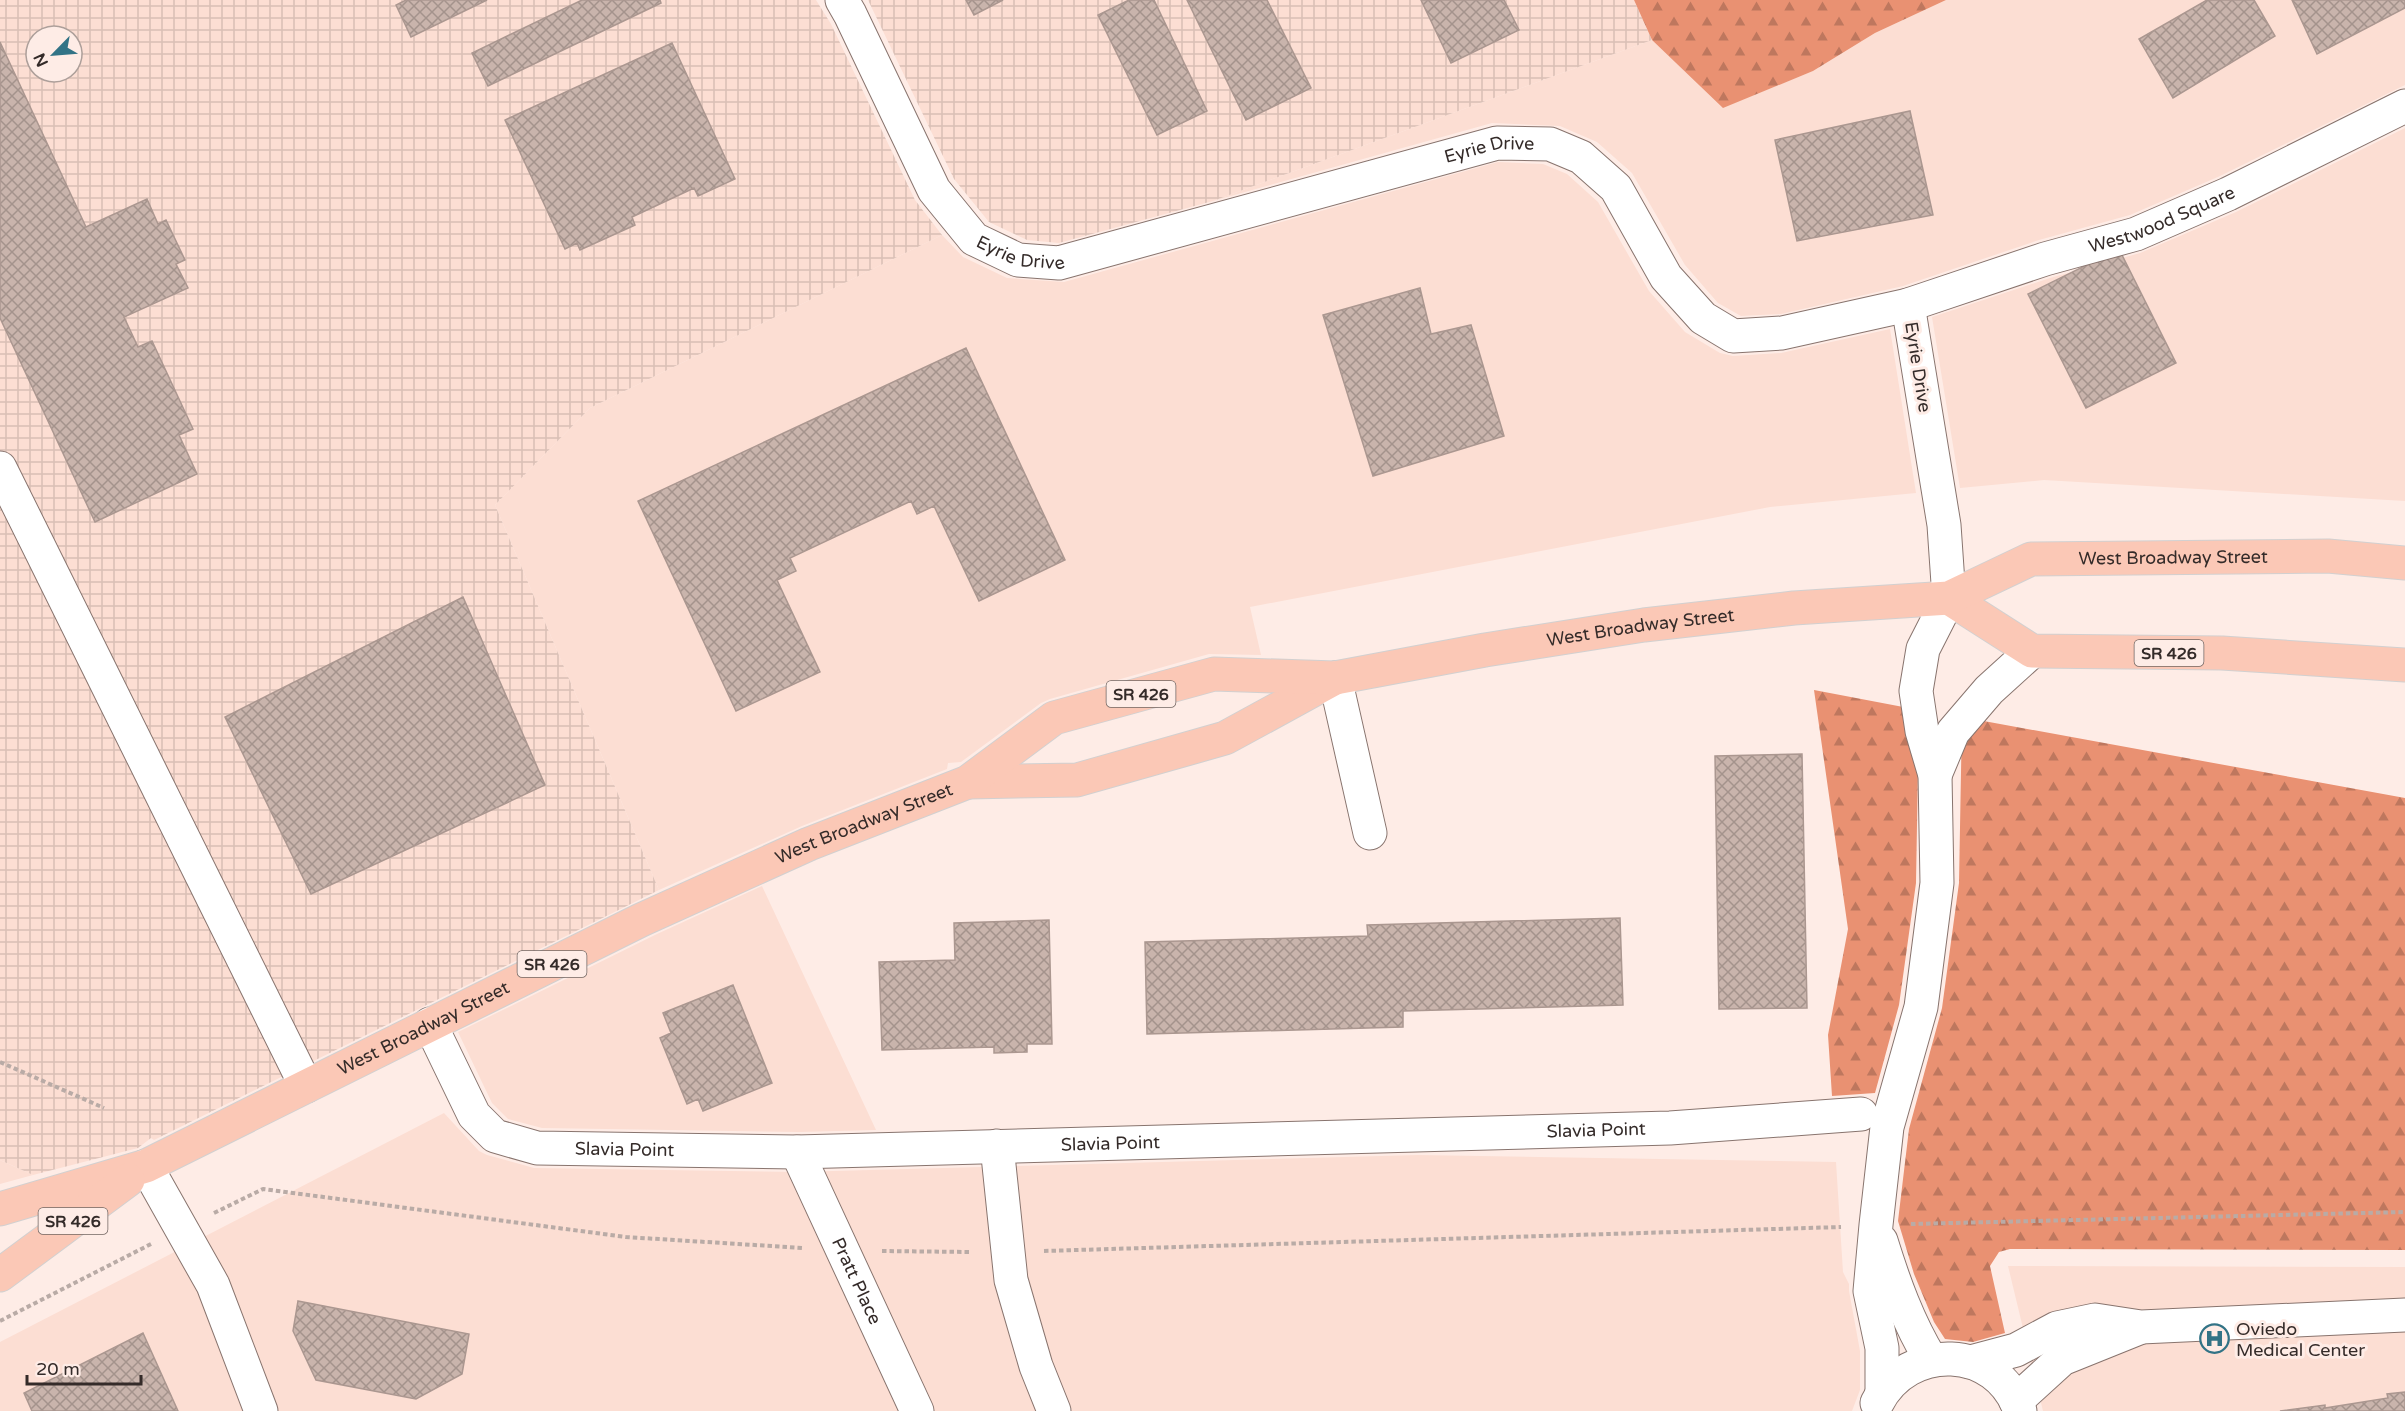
<svg xmlns="http://www.w3.org/2000/svg" width="2405" height="1411" font-family="'Varela Round',sans-serif">
	<defs>
		<pattern id="industrial-grid" width="8" height="8" patternUnits="userSpaceOnUse" patternTransform="scale(1.5)"><rect width="8" height="8" fill="#fcded3"/><path d="M0 4h8M4 0v8" fill="none" stroke="#d9bfb5"/></pattern>
		<pattern id="forest-firs" width="22" height="20" patternUnits="userSpaceOnUse" patternTransform="scale(1.5)"><rect width="22" height="20" fill="#e99172"/><path d="M5 1l3.5 6h-7zM16 11l3.5 6h-7z" fill="#be775e"/></pattern>
		<pattern id="building-cross-hatch" width="8" height="8" patternUnits="userSpaceOnUse" patternTransform="scale(1.5)"><rect width="8" height="8" fill="#c9b4ac"/><path d="M0 0l8 8M0 8l8-8" fill="none" stroke="#a4938c"/></pattern>
	</defs>
	<rect width="100%" height="100%" fill="#feece6"/>
	<path fill="#fcded3" d="M1946,0H2405V85L2220,176L2130,215L2039,240L1903,286L1781,314L1741,316L1718,303L1685,265L1632,173L1597,142L1560,126L1492,123L1213,201L1652,40L1724,107L1813,71L1875,33Z
		M2405,128V501L2044,480L1960,488L1932,317L2050,278L2140,253L2236,212Z
		M1498,162L1543,164L1567,174L1598,202L1649,291L1685,332L1720,353L1733,356L1781,353L1890,329L1916,493L1770,507L1250,607L1261,655L1209,654L1050,699L1041,703L961,762L948,763L947,769L802,826L659,890L495,505L590,408L942,235L963,257L1007,278L1064,282Z
		M762,886L876,1130L799,1132L542,1128L508,1119L492,1103L458,1032L657,934Z
		M444,1113L479,1151L487,1155L534,1168L796,1172L1418,1155L1836,1162L1843,1272L1849,1284V1291L1860,1351V1390L1852,1411H0V1342Z
		M0,1160L33,1175L0,1184Z
		M2008,1266L2405,1267V1411H2043Z"/>
	<path fill="url(#industrial-grid)" fill-rule="evenodd" d="M0,0H816L831,24L915,200L942,235L590,408L495,505L659,890L154,1140L151,1138L138,1148L33,1175L0,1160ZM36,36H72V72H36Z
		M868,0H1634L1652,40L1213,201L1059,243L1027,240L989,222L954,179Z"/>
	<path fill="url(#forest-firs)" d="M1634,0H1946L1875,33L1813,71L1723,108L1652,40Z
		M1814,690L1919,710L1916,883L1899,1005L1875,1093L1832,1096L1828,1035L1848,929Z
		M1962,717L2405,798V1250L2010,1249L1999,1252L1990,1266L2005,1333L1973,1342L1945,1339L1934,1322L1914,1274L1898,1221L1909,1129L1942,1008L1959,883Z"/>
	<path fill="url(#building-cross-hatch)" stroke="#ab9790" stroke-width="1.5" d="M406,0H487L411,37L396,5Z
		M582,0H660L661,3L488,86L472,53Z
		M966,0H1003L974,15Z
		M1129,0H1154L1207,111L1157,135L1098,15Z
		M1187,0H1267L1311,88L1246,120Z
		M1421,0H1504L1519,30L1451,63Z
		M2207,0H2254L2275,36L2173,98L2139,39Z
		M2292,0H2405V8L2317,54Z
		M0,42L86,227L147,199L158,224L166,220L185,260L176,264L188,288L124,317L138,347L152,341L193,429L179,435L197,474L95,522L0,318Z
		M672,43L735,179L698,196L694,188L632,217L635,225L580,250L577,243L565,249L505,120Z
		M1910,111L1933,215L1797,241L1775,140Z
		M2119,249L2176,363L2086,408L2028,294Z
		M1420,288L1431,334L1471,325L1504,436L1373,476L1323,315Z
		M966,348L1065,560L979,601L934,506L917,514L911,501L790,558L796,571L777,580L820,672L736,711L638,501Z
		M463,597L545,785L311,894L225,717Z
		M1802,754L1807,1008L1719,1009L1715,756Z
		M1620,918L1623,1005L1403,1011V1027L1147,1034L1145,942L1368,936L1367,925Z
		M1049,920L1052,1044H1027V1052L994,1053V1047L882,1050L879,962L955,960L954,923Z
		M733,985L772,1083L703,1111L698,1099L687,1104L660,1038L671,1033L663,1013Z
		M298,1301L469,1334L462,1374L416,1399L316,1380L293,1331Z
		M143,1333L178,1411H32L24,1393Z
		M2405,1392V1411H2280L2325,1405V1408L2388,1398L2387,1394Z"/>
	<g fill="none" stroke-linecap="round" stroke-linejoin="round">
		<defs>
			<g id="minor">
				<path id="s1" d="M842,0L850,14L934,190L974,239L1018,260L1059,263L1497,143L1550,144L1581,157L1616,188L1666,277L1703,318L1733,336L1782,333L1908,305L2045,259L2136,234L2228,194L2405,106"/>
				<path d="M0,468L306,1086"/>
				<path d="M1335,678L1370,833"/>
				<path d="M1935,775L1953,732L1989,690L2032,651"/>
				<path id="s2" d="M430,1024L474,1115L495,1136L537,1148L797,1152L1670,1128L1861,1114"/>
				<path d="M997,1146L1011,1280L1036,1366L1054,1411"/>
				<path id="s3" d="M797,1152L917,1411"/>
				<path d="M146,1166L213,1285L261,1411"/>
				<path d="M1881,1241C1894,1283 1908,1322 1931,1360"/>
				<path d="M1971,1362L2016,1350L2057,1328L2095,1320L2141,1327L2405,1315"/>
				<path d="M1882,1392V1348L1870,1291L1876,1225L1887,1127L1921,1007L1937,883L1935,775L1922,731L1916,691L1923,649L1949,598L1944,525L1908,305"/>
				<path d="M2016,1401L2062,1359L2139,1328"/>
				<path d="M1877,1403C1908,1342 1997,1344 2020,1411"/>
			</g>
			<g id="major">
				<path d="M1949,598L2032,651L2222,653L2405,665"/>
				<path d="M968,782L1077,780L1225,738L1335,678"/>
				<path id="s4" d="M0,1209L146,1166L641,920L809,844L968,782L1054,718L1214,674L1335,678L1485,650L1644,625L1794,608L1949,598L2031,559L2328,556L2405,563"/>
				<path d="M0,1275L128,1180"/>
			</g>
		</defs>
		<use href="#minor" stroke="#88746e" stroke-width="35"/>
		<use href="#major" stroke="#d2d0d0" stroke-width="35"/>
		<path stroke="#b9aba6" stroke-width="4" stroke-dasharray="4.5 3" stroke-linecap="butt" d="M0,1062L104,1108
			M214,1213L263,1189L626,1237L803,1248
			M1911,1224L2405,1212
			M882,1251L971,1252
			M1044,1251L1841,1227
			M0,1321L151,1244"/>
		<use href="#minor" stroke="#fff" stroke-width="33"/>
		<use href="#major" stroke="#fbc8b6" stroke-width="33"/>
	</g>
	<defs>
		<symbol id="hospital-ring" viewBox="-11 -11 22 22"><circle r="9.5" fill="#feece6" stroke="#327386" stroke-width="1.5"/><path d="M-5-5h3v3.5h4V-5h3V5h-3V1.5h-4V5h-3Z" fill="#327386"/></symbol>
	</defs>
	<g fill-rule="evenodd">
		<use href="#hospital-ring" x="2198" y="1322" width="33" height="33"/>
	</g>
	<g text-anchor="middle" stroke-width="6" stroke-linejoin="round" paint-order="stroke">
		<g fill="#feece6" stroke="#716562" stroke-width="1.5">
			<rect x="2134.5" y="640" width="69" height="26" rx="4.5"/>
			<rect x="1106.5" y="681" width="69" height="26" rx="4.5"/>
			<rect x="517.5" y="951" width="69" height="26" rx="4.5"/>
			<rect x="38.5" y="1208" width="69" height="26" rx="4.5"/>
		</g>
		<g font-size="16" font-weight="bold" fill="#342b29">
			<text x="2169" y="659">SR 426</text>
			<text x="1141" y="700">SR 426</text>
			<text x="552" y="970">SR 426</text>
			<text x="73" y="1227">SR 426</text>
		</g>
		<g font-size="18" fill="#342b29" stroke="#feece6">
			<text dy="6" stroke="none"><textPath href="#s1" startOffset="810">Eyrie Drive</textPath></text>
			<text dy="6" stroke="none"><textPath href="#s1" startOffset="1590">Westwood Square</textPath></text>
			<text dy="6" stroke="none"><textPath href="#s1" startOffset="324">Eyrie Drive</textPath></text>
			<text transform="translate(1918 367) rotate(81)" y="6">Eyrie Drive</text>
			<text dy="6" stroke="none"><textPath href="#s4" startOffset="2307">West Broadway Street</textPath></text>
			<text dy="6" stroke="none"><textPath href="#s4" startOffset="1764">West Broadway Street</textPath></text>
			<text dy="6" stroke="none"><textPath href="#s4" startOffset="948">West Broadway Street</textPath></text>
			<text dy="6" stroke="none"><textPath href="#s4" startOffset="462">West Broadway Street</textPath></text>
			<text dy="6" stroke="none"><textPath href="#s2" startOffset="1234">Slavia Point</textPath></text>
			<text dy="6" stroke="none"><textPath href="#s2" startOffset="748">Slavia Point</textPath></text>
			<text dy="6" stroke="none"><textPath href="#s2" startOffset="262">Slavia Point</textPath></text>
			<text dy="6" stroke="none"><textPath href="#s3" startOffset="142">Pratt Place</textPath></text>
		</g>
		<g font-size="18" fill="#342b29" stroke="#feece6" text-anchor="start">
			<text x="2236" y="1335">Oviedo<tspan x="2236" dy="21">Medical Center</tspan></text>
		</g>
	</g>
	<g transform="translate(54 54) rotate(245)"><circle r="28" fill="#feece6" stroke="#ad9f9a" stroke-width="1.5"/>
	<path d="M0-4.5L10 22L0 15L-10 22Z" fill="#327386"/>
	<text y="-9" font-size="16" font-weight="bold" text-anchor="middle" fill="#342b29">N</text>
	</g>
	<path d="M27 1375v9h114v-9" fill="none" stroke="#342b29" stroke-width="3"/>
	<text x="36" y="1375" font-size="18" fill="#342b29" stroke="#feece6" stroke-width="4.5" paint-order="stroke">20 m</text>
</svg>
